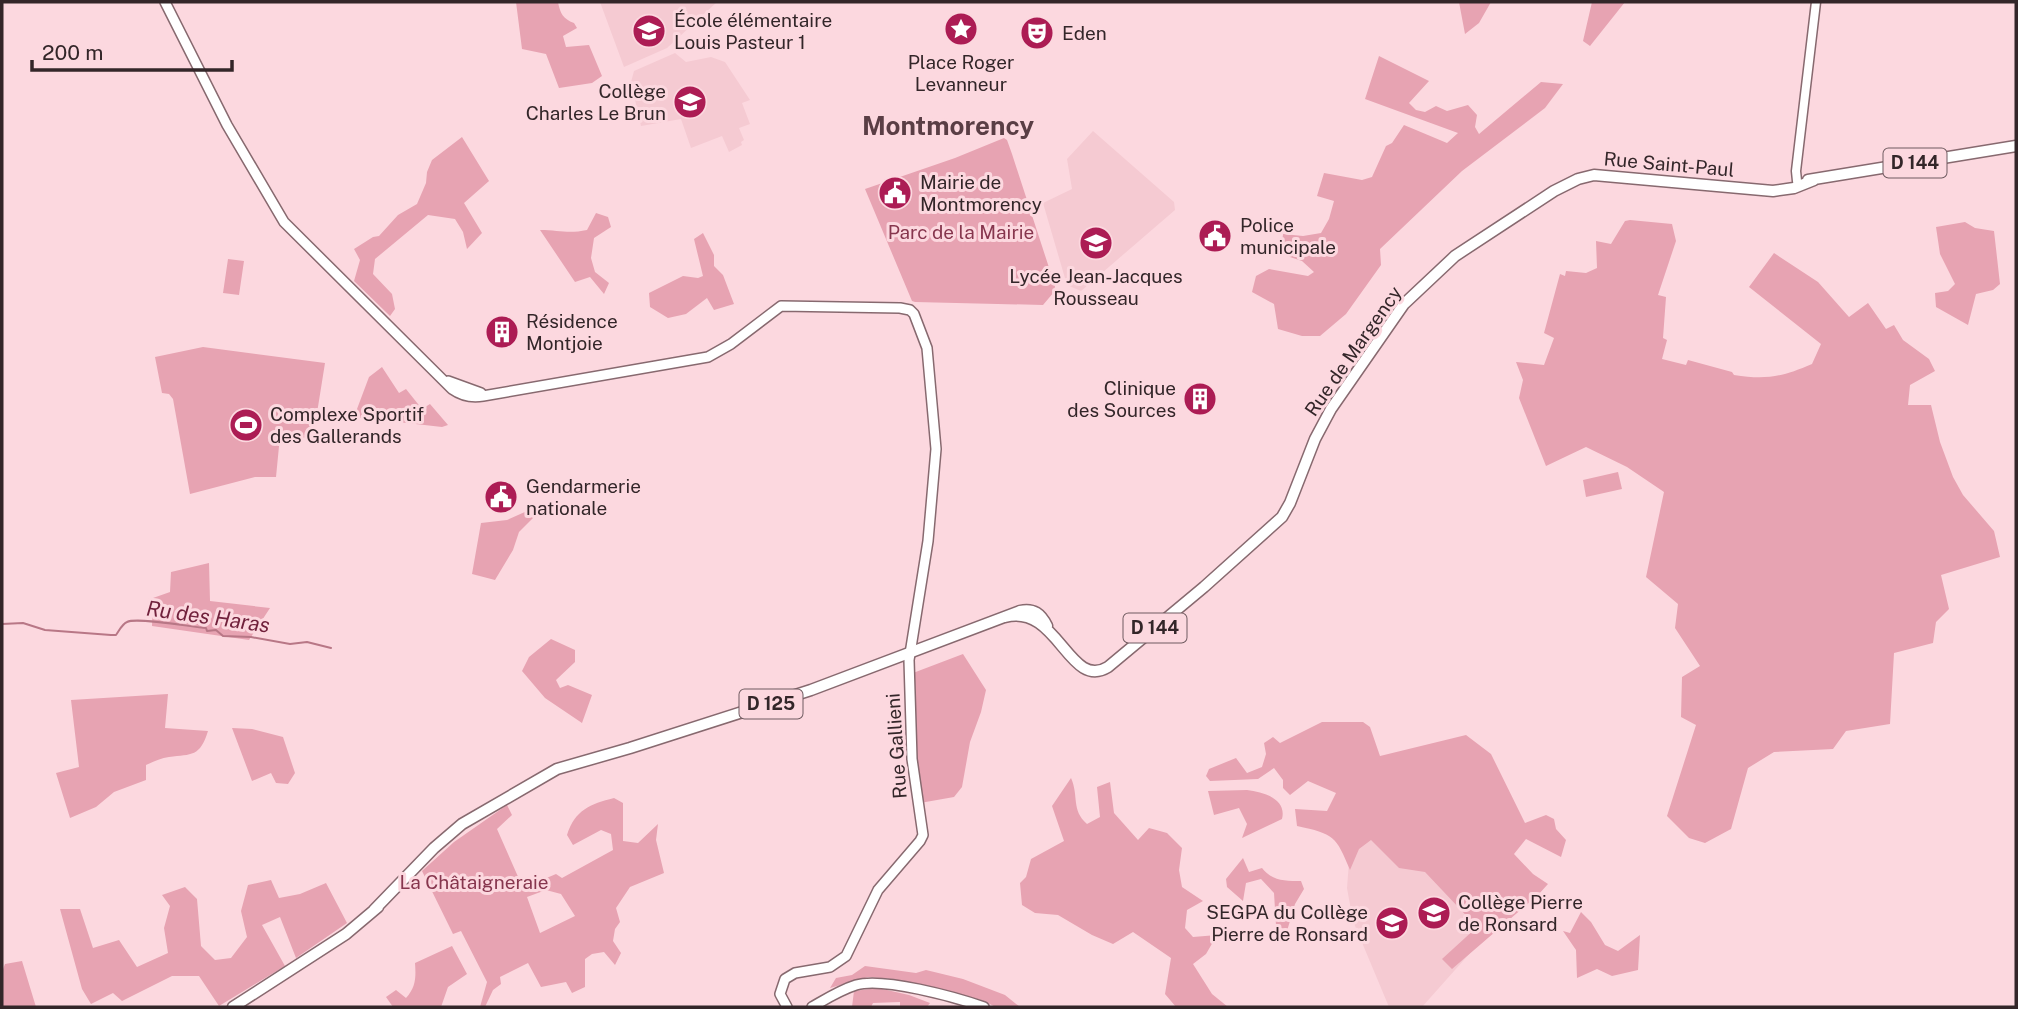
<svg xmlns="http://www.w3.org/2000/svg" width="2018" height="1009" font-family="'Public Sans',sans-serif">
	<rect width="100%" height="100%" fill="#fcd8df"/>
	<path fill="#f5cad2" d="M600,2H717L667,48L624,67Z
		M675,53L686,62L711,57L725,62L750,100L742,103L750,124L739,128L744,140L741,142L742,145L729,152L722,136L691,148L681,119L641,126L631,82L634,71Z
		M1093,131L1174,202L1175,210L1081,291L1067,285L1043,203L1072,189L1067,159Z
		M1352,823L1526,905L1471,952L1422,1007H1389L1353,921L1347,888Z"/>
	<path fill="#e7a3b2" fill-rule="evenodd" d="M516,2H558C560,13 563,19 574,23L577,28L563,36L566,47L589,45L602,76L592,83L559,88L546,54L522,49Z
		M1459,2H1491L1479,23L1465,34Z
		M1592,2H1625L1590,46L1583,41Z
		M1379,56L1429,81L1409,103L1416,110L1425,112L1436,106L1447,111L1468,105L1477,115L1475,127L1479,134L1541,82L1563,84L1545,108L1462,171L1380,249L1381,265L1346,314L1320,336H1302L1278,329L1274,304L1252,292L1256,276L1269,269L1308,276L1314,272L1302,261L1281,254L1283,234L1303,236L1321,233L1329,219L1334,201L1317,196L1324,173L1362,180L1372,177L1386,146L1392,143L1404,125L1447,143L1458,133L1365,99Z
		M462,137L489,181L464,203L482,233L467,249L463,232L455,219L428,215L375,259L373,274L392,294L395,309L390,316L354,281L360,260L354,249L373,237L379,236L398,215L417,204L426,183L427,172L432,160Z
		M1004,138L1007,140L1012,154L1055,286L1054,292L1043,305L915,302L912,301L865,189L955,158Z
		M596,213L608,217L611,227L594,238L591,258L595,272L609,283L604,294L590,277L575,282L540,230C559,230 568,234 587,230Z
		M1630,220L1672,224L1676,241L1658,295L1666,297L1663,338L1667,340L1662,359L1686,365L1688,360L1732,372L1734,375C1766,380 1782,377 1812,364L1821,344L1749,287L1774,253L1818,282L1849,317L1868,303L1886,329L1894,325L1903,340L1929,359L1935,371L1910,385L1908,405H1931L1940,442L1953,477L1963,495L1994,531L2000,557L1941,575L1949,609L1936,622L1933,643L1894,653L1890,724L1846,731L1833,749L1774,752L1748,768L1731,829L1705,843L1689,838L1667,816L1696,725L1681,717L1682,677L1700,666L1675,628L1678,604L1646,577L1664,492L1627,467L1586,447L1546,466L1519,398L1523,380L1516,362L1544,365L1554,338L1544,333L1560,274L1565,276L1566,271L1586,273L1597,268L1596,241L1611,244L1625,221Z
		M1965,222L1975,228L1994,231L2000,284L1993,290L1976,294L1968,325L1936,307L1935,293L1948,291L1955,284L1940,254L1936,227Z
		M703,233L714,255V266L723,275L734,304L714,310L707,298L686,314L668,318L650,307L649,293L683,276L698,278L703,276L694,239Z
		M228,259L244,261L239,295L223,293Z
		M203,347L325,363L313,438L280,436L276,477H255L190,494L173,399L169,394L162,393L155,357Z
		M382,367L399,393L406,389L422,409L430,404L448,425L442,427L354,417L369,377Z
		M1618,472L1622,489L1586,497L1583,480Z
		M536,507L539,512L519,532L513,550L495,580L472,574L481,523L507,520Z
		M209,563L210,601L270,608L249,640L152,626L153,598L170,592L171,572Z
		M551,639L575,650V662L556,680L560,688L568,685L592,695L582,723L545,698L522,671L529,657Z
		M963,654L986,690L981,712L970,742L962,787L954,797L920,803L914,761L913,673Z
		M168,694L165,728L208,731C200,757 192,754 169,757C161,758 153,762 146,765V780L114,792L96,807L70,818L56,773L79,767L71,700Z
		M1322,722H1363L1370,727L1380,756L1466,735L1491,754L1525,823L1546,815L1554,819L1556,829L1566,840L1561,857L1526,839L1514,854L1533,874L1548,884L1538,895L1452,969L1442,959L1477,927L1425,872L1399,868L1371,840L1359,849L1350,870C1336,836 1334,834 1297,826L1295,809L1327,811L1336,793L1308,781L1290,795L1283,788V780L1274,768L1258,779L1210,781L1206,776L1209,769L1236,758L1247,773L1262,767L1266,754L1264,743L1273,737L1280,743Z
		M232,728L252,729L283,737L295,773L288,784L276,783L271,773L252,781Z
		M1071,778C1079,796 1071,810 1087,824L1100,817L1097,787L1110,782L1114,813L1138,840L1149,828L1167,833L1182,848L1179,870L1182,887L1203,901L1187,910L1185,928L1193,937L1217,935L1206,954L1193,964L1212,994L1228,1007H1176L1165,994L1171,958L1133,932L1113,944L1092,935L1058,915L1035,913L1022,905L1020,883L1026,877L1031,859L1064,841L1052,806Z
		M1247,790C1264,792 1287,799 1282,819L1242,838L1247,824L1239,808L1214,815L1208,791Z
		M614,798L623,803V841L638,843L658,824L656,840L664,873L630,887L616,908L620,922L615,929L613,941L621,953L615,965L604,952L592,954L585,959V987L572,993L566,982L541,987L528,963L500,977L501,984L493,990L485,1007H480L487,982L461,931L453,934L422,871L454,842L507,805L512,815L497,829L523,888L556,874L562,878L613,850L611,834L601,830L573,845L567,835C575,810 590,804 614,798ZM546,890L561,894L575,916L540,933L527,897Z
		M1243,858L1249,872L1262,868C1272,881 1285,881 1301,881L1304,889L1295,904L1287,931L1276,925L1274,893L1261,879L1246,883L1243,901L1227,887L1226,879Z
		M271,880L279,898L300,894L326,883L347,923L296,958L280,917L262,925L285,966L219,1006L199,976H172L122,1001L113,993L91,1004L82,989L60,909H80L93,948L119,940L137,967L168,953L164,928L170,906L162,895L185,887L197,899L201,946L215,960L231,958L247,937L241,911L248,885Z
		M1581,912L1591,922L1605,945L1618,951L1640,935L1638,970L1612,976L1597,969L1577,978L1576,950L1563,931L1570,933Z
		M452,946L467,974L448,987L441,1007H393L386,997L396,990L406,998C416,987 416,977 415,963Z
		M22,961L36,1007H2V972L5,964Z
		M865,966L916,973L926,970L963,979L1005,995L1020,1007H996L981,1000L893,979L868,977L830,988L836,978L852,975Z
		M878,988L909,995L930,1003L927,1007H900V1002L873,1003L871,1007H852L854,991Z"/>
	<g fill="none" stroke-linecap="round" stroke-linejoin="round">
		<path stroke="#b87786" stroke-width="2" d="M2,624L23,623L45,630L111,635H116C119,631 122,624 127,622C137,617 192,627 206,628L207,631L216,630L223,636L251,637L290,644L307,642L331,648"/>
		<defs>
			<path id="tertiary" d="M1797,181L1796,171L1816,2"/>
			<path id="secondary" d="M165,2L227,125L284,222L452,389C462,396 472,398 483,396L708,357L731,344L781,306L900,308L910,310L914,314L927,348L936,449L928,541L909,660L912,759L923,835L920,841L878,890L846,956L830,967L795,973L785,979L780,994L787,1007
				M448,381L481,393
				M812,1007C826,999 840,990 856,985C883,977 955,997 984,1007"/>
			<path id="primary" d="M1808,180L2016,146
				M1005,617C1058,603 1069,691 1108,667L1204,587L1282,517L1290,503L1315,439L1331,409L1404,304L1455,256L1554,191L1578,179L1594,175L1773,191L1794,188L1814,180
				M374,910L434,848L462,824L557,769L630,748L811,690L1020,611C1034,608 1041,614 1047,626
				M233,1007L346,934L378,907"/>
		</defs>
		<use href="#tertiary" stroke="#87696f" stroke-width="11"/>
		<use href="#secondary" stroke="#87696f" stroke-width="12"/>
		<use href="#primary" stroke="#87696f" stroke-width="13"/>
		<use href="#tertiary" stroke="#fff" stroke-width="8"/>
		<use href="#secondary" stroke="#fff" stroke-width="9"/>
		<use href="#primary" stroke="#fff" stroke-width="10"/>
	</g>
	<defs>
		<symbol id="sight-disc" viewBox="-11 -11 22 22"><circle r="9.5" fill="#ac1c54" stroke="#fcd8df"/><path d="M0-6L1.8-2.2L6-1.7L2.9 1.2L3.7 5.4L0 3.3L-3.7 5.4L-2.9 1.2L-6-1.7L-1.8-2.2Z" fill="#fff"/></symbol>
		<symbol id="school-disc" viewBox="-11 -11 22 22"><circle r="9.5" fill="#ac1c54" stroke="#fcd8df"/><path d="M0-5L7-2L0 1L-7-2ZM-4 1L0 2.5L4 1V4Q0 6-4 4Z" fill="#fff"/></symbol>
		<symbol id="theatre-disc" viewBox="-11 -11 22 22"><circle r="9.5" fill="#ac1c54" stroke="#fcd8df"/><path d="M-5-5.5Q0-4 5-5.5V0Q5 5 0 6Q-5 5-5 0ZM-3.3-2.5H-1v1.5H-3.3ZM1-2.5H3.3v1.5H1ZM-2.8 1Q0 5.5 2.8 1Z" fill="#fff"/></symbol>
		<symbol id="civic-disc" viewBox="-11 -11 22 22"><circle r="9.5" fill="#ac1c54" stroke="#fcd8df"/><path d="M-.6-6.5H3V-4.5H.6V-3L4-1V1h2V6H-6V1h2V-1L-.6-3ZM-1.2 2.5V6h2.4V2.5Z" fill="#fff"/></symbol>
		<symbol id="building-disc" viewBox="-11 -11 22 22"><circle r="9.5" fill="#ac1c54" stroke="#fcd8df"/><path d="M-4-6H4V6H1V3H-1V6H-4ZM-2.5-4.3h1.7v1.8h-1.7ZM.8-4.3h1.7v1.8H.8ZM-2.5-1h1.7V.8h-1.7ZM.8-1h1.7V.8H.8Z" fill="#fff"/></symbol>
		<symbol id="stadium-disc" viewBox="-11 -11 22 22"><circle r="9.5" fill="#ac1c54" stroke="#fcd8df"/><path d="M0-5a6.5 5 0 1 0 0 10a6.5 5 0 1 0 0-10ZM-3.5-1.8h7v3.6h-7Z" fill="#fff"/></symbol>
	</defs>
	<g fill-rule="evenodd">
		<use href="#sight-disc" x="942" y="10" width="38" height="38"/>
		<use href="#school-disc" x="630" y="12" width="38" height="38"/>
		<use href="#theatre-disc" x="1018" y="14" width="38" height="38"/>
		<use href="#school-disc" x="671" y="83" width="38" height="38"/>
		<use href="#civic-disc" x="876" y="174" width="38" height="38"/>
		<use href="#civic-disc" x="1196" y="217" width="38" height="38"/>
		<use href="#school-disc" x="1077" y="224" width="38" height="38"/>
		<use href="#building-disc" x="483" y="313" width="38" height="38"/>
		<use href="#building-disc" x="1181" y="380" width="38" height="38"/>
		<use href="#stadium-disc" x="227" y="406" width="38" height="38"/>
		<use href="#civic-disc" x="482" y="478" width="38" height="38"/>
		<use href="#school-disc" x="1415" y="894" width="38" height="38"/>
		<use href="#school-disc" x="1373" y="904" width="38" height="38"/>
	</g>
	<g text-anchor="middle" stroke-width="6" stroke-linejoin="round" paint-order="stroke">
		<g fill="#fcd8df" stroke="#6f5b60" stroke-width="2">
			<rect x="1883.5" y="148.5" width="63" height="29" rx="5"/>
			<rect x="1123.5" y="613.5" width="63" height="29" rx="5"/>
			<rect x="739.5" y="689.5" width="63" height="29" rx="5"/>
		</g>
		<g font-size="18" font-weight="bold" fill="#332629">
			<text x="1915" y="169">D 144</text>
			<text x="1155" y="634">D 144</text>
			<text x="771" y="710">D 125</text>
		</g>
		<g font-size="19" fill="#332629" stroke="#fcd8df" text-anchor="start">
			<text x="674" y="27">École élémentaire<tspan x="674" dy="22">Louis Pasteur 1</tspan></text>
			<text x="1062" y="40">Eden</text>
			<text x="961" y="69" text-anchor="middle">Place Roger<tspan x="961" dy="22">Levanneur</tspan></text>
			<text x="666" y="98" text-anchor="end">Collège<tspan x="666" dy="22">Charles Le Brun</tspan></text>
			<text x="920" y="189">Mairie de<tspan x="920" dy="22">Montmorency</tspan></text>
			<text x="1240" y="232">Police<tspan x="1240" dy="22">municipale</tspan></text>
			<text x="1096" y="283" text-anchor="middle">Lycée Jean-Jacques<tspan x="1096" dy="22">Rousseau</tspan></text>
			<text x="526" y="328">Résidence<tspan x="526" dy="22">Montjoie</tspan></text>
			<text x="1176" y="395" text-anchor="end">Clinique<tspan x="1176" dy="22">des Sources</tspan></text>
			<text x="270" y="421">Complexe Sportif<tspan x="270" dy="22">des Gallerands</tspan></text>
			<text x="526" y="493">Gendarmerie<tspan x="526" dy="22">nationale</tspan></text>
			<text x="1458" y="909">Collège Pierre<tspan x="1458" dy="22">de Ronsard</tspan></text>
			<text x="1368" y="919" text-anchor="end">SEGPA du Collège<tspan x="1368" dy="22">Pierre de Ronsard</tspan></text>
		</g>
		<g font-size="19" fill="#332629" stroke="#fcd8df">
			<text transform="translate(1669 164) rotate(5)" y="7">Rue Saint-Paul</text>
			<text transform="translate(1353 351) rotate(-55)" y="7">Rue de Margency</text>
			<text transform="translate(896 746) rotate(-94)" y="7">Rue Gallieni</text>
		</g>
		<g font-size="19" fill="#87364e" stroke="#fcd8df">
			<text x="961" y="239">Parc de la Mairie</text>
			<text x="474" y="889">La Châtaigneraie</text>
		</g>
		<g font-size="21" font-style="italic" fill="#71213c" stroke="#fcd8df">
			<text transform="translate(208 617) rotate(8)" y="7">Ru des Haras</text>
		</g>
		<g font-size="26" font-weight="bold" fill="#5a3e45" stroke="#fcd8df">
			<text x="948" y="135">Montmorency</text>
		</g>
	</g>
	<rect width="2018" height="1009" fill="none" stroke="#332629" stroke-width="7"/>
	<path d="M32 60v10h200v-10" fill="none" stroke="#332629" stroke-width="3.5"/>
	<text x="42" y="60" font-size="21" fill="#332629" stroke="#fcd8df" stroke-width="5" paint-order="stroke">200 m</text>
</svg>
